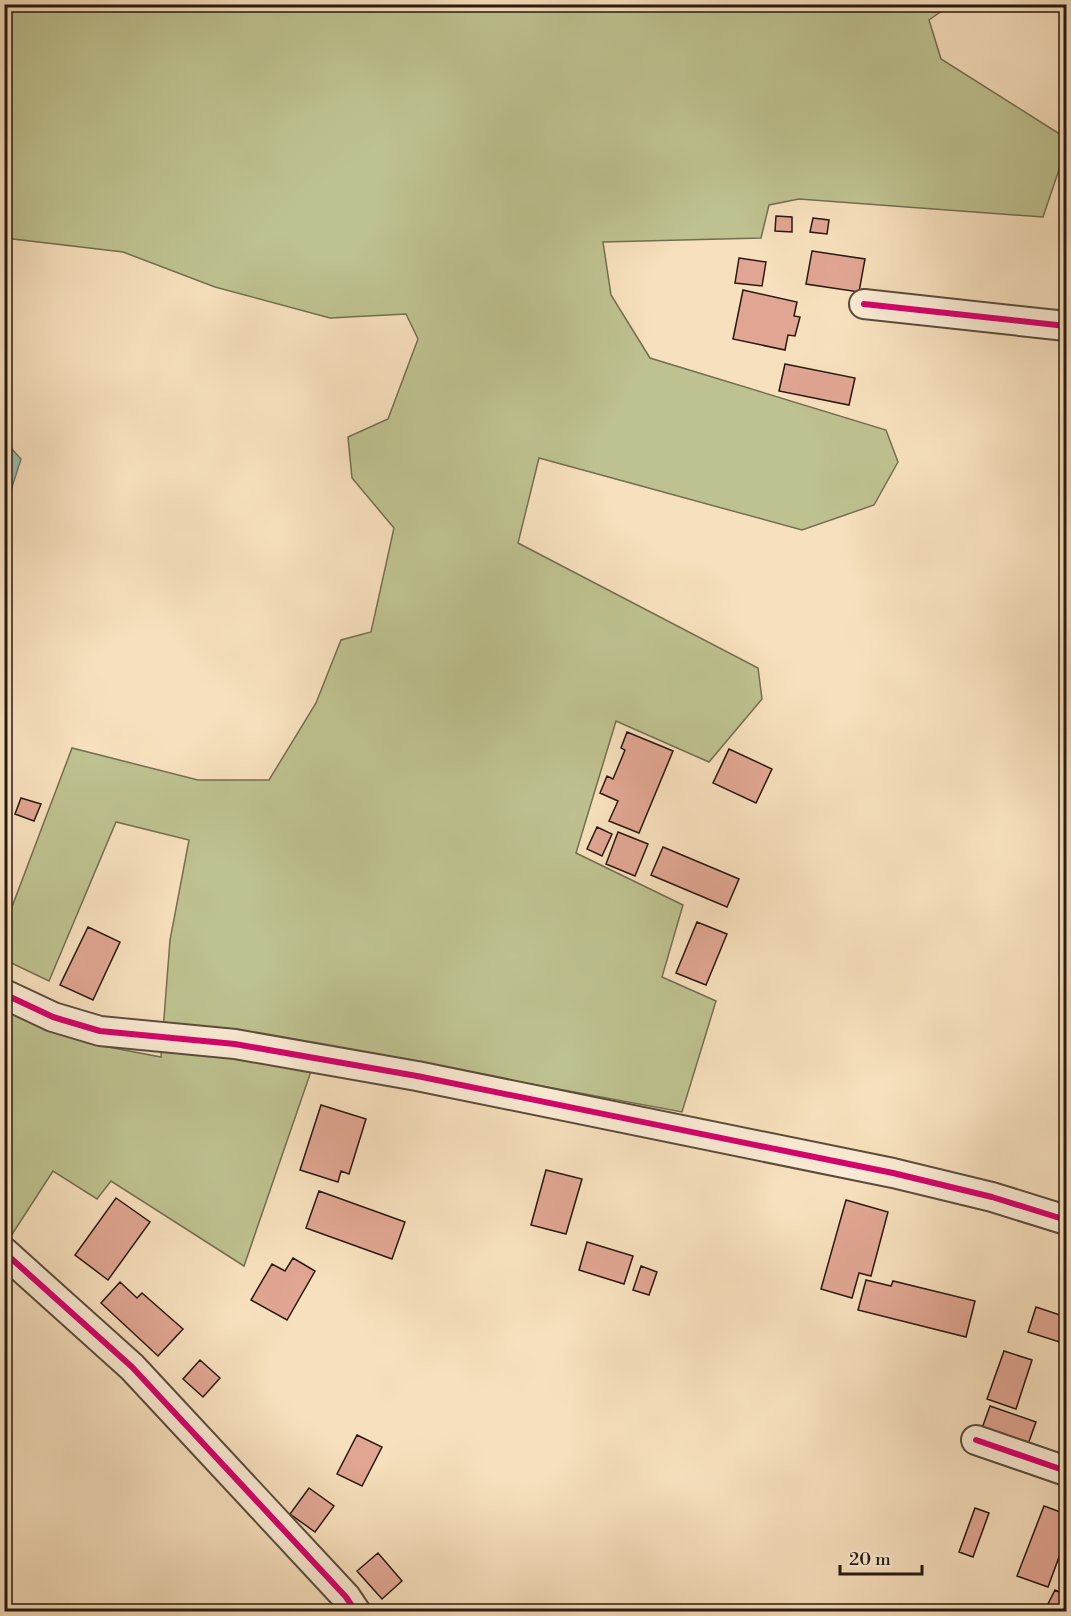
<svg xmlns="http://www.w3.org/2000/svg" width="1071" height="1616" font-family="'Libre Bodoni',serif">
	<rect width="100%" height="100%" fill="#f7e0bd"/>
	<filter id="stains"><feTurbulence type="fractalNoise" baseFrequency=".00333" numOctaves="4"/><feColorMatrix values="0 0 0 0 .2 0 0 0 0 .09 0 0 0 0 .02 0 0 0 .5 -.17"/></filter>
	<radialGradient id="worn" r=".72"><stop offset=".6" stop-color="#630" stop-opacity="0"/><stop offset="1" stop-color="#630" stop-opacity=".3"/></radialGradient>
	<path fill="#bec290" stroke="#746e50" stroke-width="1.5" d="M5,5H950L929,20L941,59L1066,138V149L1043,217L799,199L769,205L761,238L603,242L611,295L650,358L886,430L898,462L874,505L802,530L539,458L518,543L758,668L762,699L709,762L616,721L576,853L683,905L662,977L716,1001L682,1112L320,1045L244,1266L111,1181L97,1199L53,1171L11,1236L4,1229L5,1007L87,1043L161,1057L170,940L189,840L116,822L49,981L5,960L4,928L72,748L198,780H269L316,703L341,640L371,632L394,528L352,478L348,437L388,419L418,339L406,314L330,318L215,287L123,252L5,238Z"/>
	<path fill="#9dbdb2" stroke="#6f7b71" stroke-width="1.5" d="M5,445L10,447L21,459L5,509Z"/>
	<path fill="#e1a693" stroke="#291910" stroke-width="1.5" d="M776,216L792,217V232L775,231Z
		M813,218L829,220L827,234L810,232Z
		M812,251L865,259L859,292L806,284Z
		M739,258L766,262L762,286L735,283Z
		M743,290L797,302L794,316L800,317L795,336L788,335L785,350L733,339Z
		M785,364L855,378L849,405L779,391Z
		M627,732L673,751L639,833L609,821L618,801L600,793L607,776L613,779L625,750L621,748Z
		M729,749L772,769L756,803L713,783Z
		M21,798L41,804L34,821L15,814Z
		M597,827L612,834L602,856L587,849Z
		M618,832L648,844L635,876L606,864Z
		M663,847L739,879L727,907L651,875Z
		M697,922L727,934L706,985L676,973Z
		M88,927L120,942L93,1000L60,985Z
		M321,1105L366,1119L349,1174L341,1171L338,1182L300,1170Z
		M546,1170L582,1179L566,1234L531,1225Z
		M319,1191L405,1222L392,1259L306,1228Z
		M116,1198L150,1222L108,1280L75,1255Z
		M846,1200L888,1212L871,1276L859,1273L852,1298L821,1289Z
		M587,1242L633,1256L624,1284L579,1270Z
		M293,1258L315,1271L287,1320L251,1300L272,1264L285,1271Z
		M641,1266L657,1272L649,1295L633,1290Z
		M866,1280L891,1286L893,1281L975,1301L966,1337L858,1310Z
		M120,1282L137,1298L142,1293L183,1329L158,1356L101,1303Z
		M1036,1307L1066,1317V1344L1028,1332Z
		M1004,1351L1032,1360L1016,1409L987,1399Z
		M200,1360L220,1378L203,1397L183,1379Z
		M990,1406L1036,1422L1027,1447L981,1431Z
		M357,1435L382,1447L362,1486L337,1474Z
		M309,1488L334,1506L315,1532L290,1514Z
		M1044,1506L1066,1514V1538L1048,1587L1017,1576Z
		M975,1508L989,1513L973,1557L959,1552Z
		M378,1553L402,1581L382,1599L357,1571Z
		M1055,1590L1066,1595V1612H1044Z"/>
	<g fill="none" stroke-linecap="round" stroke-linejoin="round">
		<defs>
			<path id="minor" d="M864,304L1066,326
				M4,994L53,1017L100,1031L235,1044L417,1076L893,1173L992,1197L1066,1220
				M4,1252L132,1367L346,1597L356,1612
				M976,1440L1066,1471"/>
		</defs>
		<use href="#minor" stroke="#5c4b3b" stroke-width="32"/>
		<use href="#minor" stroke="#faebd4" stroke-width="28"/>
		<defs>
			<path id="cycleway" d="M864,304L1066,326
				M4,994L53,1017L100,1031L235,1044L417,1076L893,1173L992,1197L1066,1220
				M4,1252L132,1367L346,1597L356,1612
				M976,1440L1066,1471"/>
		</defs>
		<use href="#cycleway" stroke="#faebd4" stroke-width="10"/>
		<use href="#cycleway" stroke="#d6006c" stroke-width="6"/>
	</g>
	<rect width="1071" height="1616" fill="none" stroke="#f7e0bd" stroke-width="24"/>
	<rect x="6" y="6" width="1059" height="1604" fill="none" stroke="#291910" stroke-width="3"/>
	<rect x="12" y="12" width="1047" height="1592" fill="none" stroke="#291910" stroke-width="1.5"/>
	<path d="M840 1565v9h82v-9" fill="none" stroke="#291910" stroke-width="3"/>
	<text x="849" y="1565" font-size="18" fill="#291910" stroke="#faebd4" stroke-width="4.5" paint-order="stroke">20 m</text>
	<rect width="100%" height="100%" filter="url(#stains)"/>
	<rect width="100%" height="100%" fill="url(#worn)"/>
</svg>
